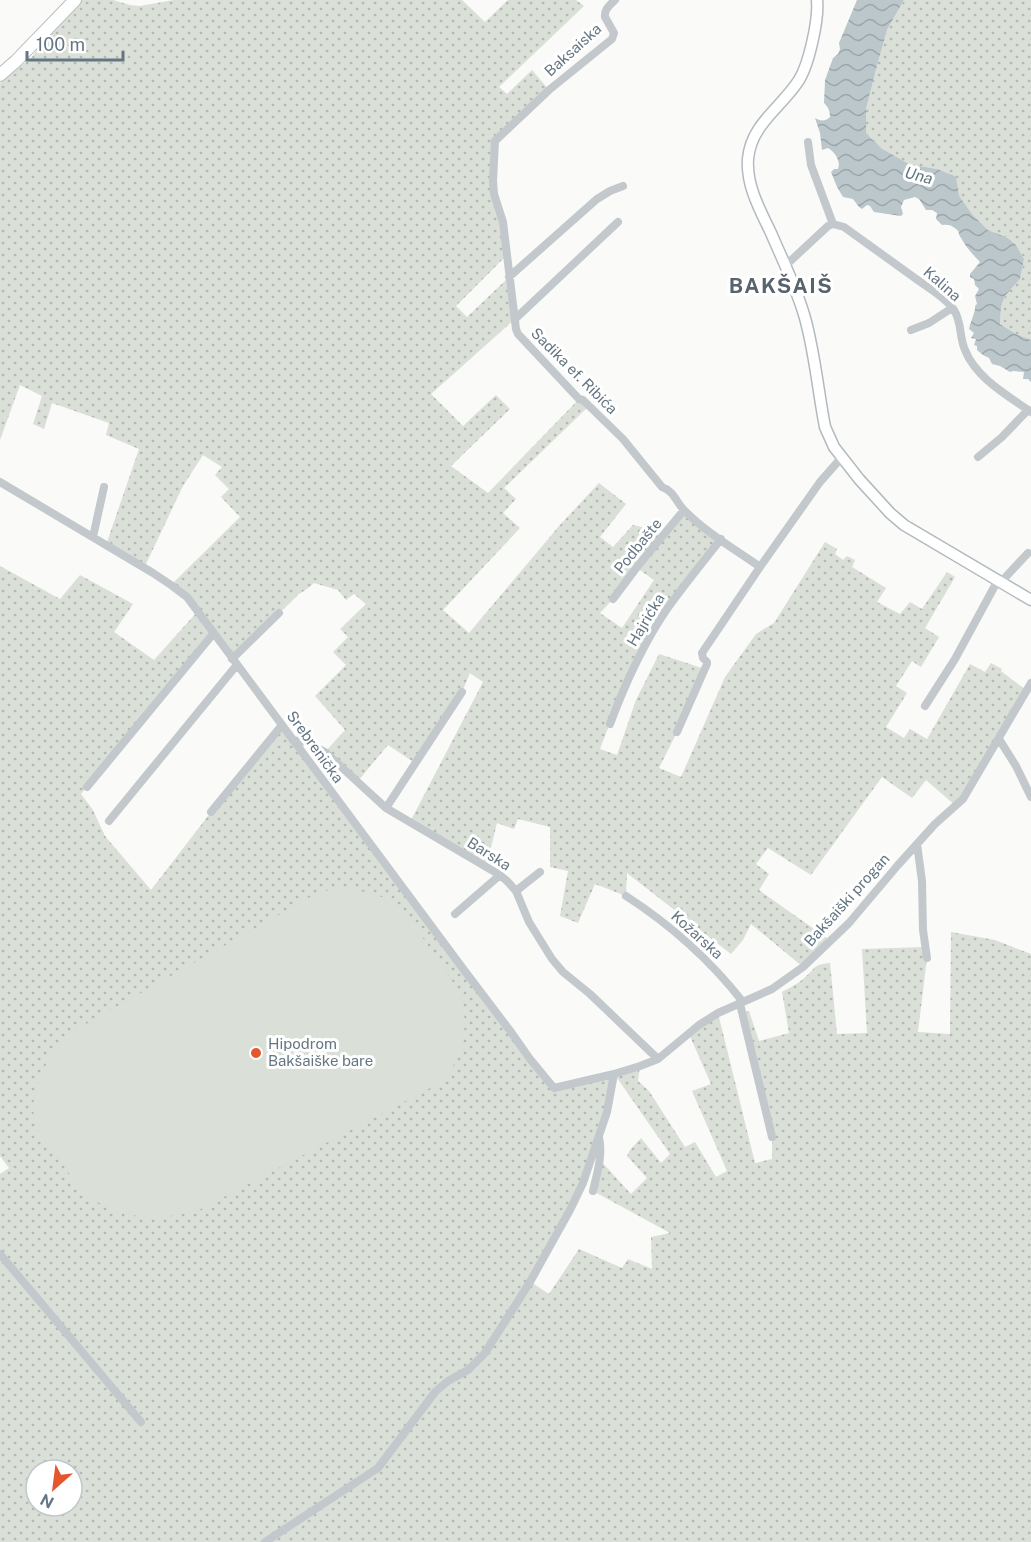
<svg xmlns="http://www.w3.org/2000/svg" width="1031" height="1542" font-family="'Public Sans',sans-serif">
	<defs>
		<pattern id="grass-dots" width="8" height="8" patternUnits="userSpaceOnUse" patternTransform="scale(1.5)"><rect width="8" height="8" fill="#dadfd7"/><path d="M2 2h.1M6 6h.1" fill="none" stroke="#b4b9b4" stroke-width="1.8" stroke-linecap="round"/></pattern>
		<pattern id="water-waves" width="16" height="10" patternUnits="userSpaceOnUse" patternTransform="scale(1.5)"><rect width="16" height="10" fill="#bbc7cb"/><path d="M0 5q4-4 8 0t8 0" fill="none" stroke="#9ca6aa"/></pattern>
	</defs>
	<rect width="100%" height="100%" fill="#fafaf8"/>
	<path fill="url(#grass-dots)" fill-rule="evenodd" d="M75,0H113L130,5L140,6L174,0H462L485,22L508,0H576L584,6L499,87L507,94L532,70L549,90L495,141L493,181L508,254L456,306L467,317L509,277L515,319L431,394L463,426L496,395L510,409L451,466L488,493L579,399L589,406L504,488L516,499L503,513L520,528L443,610L469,633L560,525L599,483L626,504L600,537L613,547L633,525L646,528L663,537L684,510L721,539L677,596L626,681L600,749L617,755L636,700L659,654L705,669L677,732L659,768L681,777L725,677L756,634L774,623L825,542L837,549L835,554L843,560L847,556L855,560L852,567L886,588L877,602L900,614L910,602L922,609L947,572L955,577L925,628L939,637L921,667L912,661L896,686L907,693L886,727L904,738L910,729L927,739L970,664L985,672L991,663L1002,669L1001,671L1027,691L956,806L926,780L912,798L882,777L811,875L768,848L756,864L769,874L759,890L831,941L803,967L751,924L743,940L731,954L627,873L626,896L595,884L578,923L560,916L568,871L550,867V827L518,819L514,829L497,823L486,868L410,822L483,682L470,673L462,692L415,763L388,745L358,781L325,752L345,730L315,696L346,665L333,652L348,637L340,629L366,604L354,594L346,600L338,590L314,583L307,589L299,594L232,659L213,634L81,794L93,810L105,836L151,890L211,812L282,725L554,1088L640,1066L638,1081L649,1091L685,1147L695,1142L716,1177L727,1171L692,1091L711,1084L689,1034L718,1013L755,1163L772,1159V1137L742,1013L749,1011L759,1041L789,1033L782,992C789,988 798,984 804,978C817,968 811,965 830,963L837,1034L867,1033L862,949L925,947L927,958L918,1032L950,1034L951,932L995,940L1031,954V1542H0V1174L9,1168L0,1156V566L60,599L80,575L133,604L114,632L154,660L197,612L171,585L240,517L221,497L229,489L215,475L222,467L203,455L183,486L144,568L106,545L139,449L106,435L109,423L52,403L44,429L33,424L42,396L20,385L0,440V83L32,57L56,21ZM637,568L654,580L622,628L600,613L613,599ZM615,1075L670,1154L661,1163L641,1138L630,1150L627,1156L647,1178L631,1194L600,1160L593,1191L670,1233L651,1237L652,1269L628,1259L622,1268L579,1249L549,1294L531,1282L583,1183ZM36,1470H72V1506H36Z
		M904,0H1031V340L1016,334L1000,324L1001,307L1005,296L1020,279L1024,259L1016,245L1008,238L988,230L972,214L937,169L909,164L881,148L866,133V109L877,66L887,30Z"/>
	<path fill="#dadfd7" d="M336,889C354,890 370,891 386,899C407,910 418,931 431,950C439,963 453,980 459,993C468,1015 466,1044 454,1064C450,1073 442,1079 436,1085L201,1209C161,1222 113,1221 81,1189C74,1181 68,1172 62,1163C54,1154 44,1145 39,1134C22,1100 46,1055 72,1032L319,892Z"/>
	<path fill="url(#water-waves)" d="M857,0H904L887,30L877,66L866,109V133L881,148L909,164L937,169L956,177L959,196L972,214L988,230L1008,238L1016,245L1024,259L1020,279L1005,296L1001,307L1000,324L1016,334L1031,340V382L1028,379H1023L1024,372L1013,371L1010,372L1000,366L992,364L989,358L983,355L977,350V346L974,345L976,339L971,338L974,333L969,329C970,323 976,311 975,306L977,304L975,296L979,289L975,285L974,279L970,277V274L980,262C973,255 966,247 961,238C958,234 960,232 956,229C952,225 948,224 942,225L936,219L937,213L932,210H926L919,199L915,197L904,200L901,207L903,214L901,216L874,212L870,206L867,205L862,209L859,207L853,199L843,197L837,187L831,172L834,169H838C841,161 835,152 828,148L822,150L820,133L815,118C820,121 825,122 830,117C830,111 828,107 824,103L825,80L833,58L838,54L840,49L839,43Z"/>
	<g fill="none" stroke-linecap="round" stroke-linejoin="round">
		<defs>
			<path id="secondary" d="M817,0C819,19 809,64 799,80C782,107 751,124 748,159C746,185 760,210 771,233C783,261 797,289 805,318C815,354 818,391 825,427L834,447L859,479L890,513L904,525L1031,600"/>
			<path id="primary" d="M0,75L16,61L75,0"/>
		</defs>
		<use href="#secondary" stroke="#b3babf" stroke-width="13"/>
		<use href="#primary" stroke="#b5babe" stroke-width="14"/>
		<path stroke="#c3c8cc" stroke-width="8" d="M615,0C610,5 604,9 605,17L614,33L612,39L549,90L495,141L493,181L494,194L503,222L516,329L518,334L579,399L583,400L623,439L662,487C674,491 676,502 684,510C705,532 736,550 760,567L820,482L842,457
			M808,142L811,165L833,224
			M785,266L828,226L833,224L844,227C869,245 894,263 919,281C930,289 946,298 954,310C962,322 959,337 965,350C976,378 1007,395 1031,412
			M509,277L597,199L610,191L623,186
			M515,319L618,222
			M911,330L929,323L952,308
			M978,457L1002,437L1028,410
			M0,482L153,573L171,585L187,597L464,970L511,1032L530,1059L554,1088L614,1074L640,1066L658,1059L699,1025L718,1013L772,989L803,967L849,923L898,865L935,824L963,799L1031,683
			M93,537L104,487
			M1001,582L1028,553
			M613,599L637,567L684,510
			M232,659L279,613
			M925,706L955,659L998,580
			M610,724C625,684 643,644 667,609C684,585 703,562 721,539
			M677,732L707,664V662L703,658L702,653L760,567
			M999,739L1016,766L1031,797
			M293,740L306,742L325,752L386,808L500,875L507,881L516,891L529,922L552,959L563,972L590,994L658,1059
			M87,787L213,634
			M386,808L462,692
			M211,812L282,725
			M109,821L236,666
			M917,844L922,881L923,930L927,958
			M516,891L540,872
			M626,896C671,925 710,960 743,1002
			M455,914L500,875
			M740,1004L772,1137
			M593,1191C597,1173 603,1156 599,1137
			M0,1254L141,1422
			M265,1542L378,1468L435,1392L448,1381L468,1370L485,1353L530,1282L570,1210L583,1183L607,1112L614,1074"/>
		<use href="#secondary" stroke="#fff" stroke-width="10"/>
		<use href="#primary" stroke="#fff" stroke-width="12"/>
	</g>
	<circle fill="#e4572e" stroke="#fff" stroke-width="2" cx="256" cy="1053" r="6"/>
	<g text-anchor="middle" stroke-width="6" stroke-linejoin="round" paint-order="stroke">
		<g font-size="15" fill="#657683" stroke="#fff">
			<text transform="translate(573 50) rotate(-42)" y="5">Baksaiska</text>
			<text transform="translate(942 284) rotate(41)" y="5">Kalina</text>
			<text transform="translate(574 371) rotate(45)" y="5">Sadika ef. Ribića</text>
			<text transform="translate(638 546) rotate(-51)" y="5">Podbašte</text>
			<text transform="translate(646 620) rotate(-59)" y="5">Hajrićka</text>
			<text transform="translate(315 747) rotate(54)" y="5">Srebrenička</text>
			<text transform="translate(489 854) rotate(32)" y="5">Barska</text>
			<text transform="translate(847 900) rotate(-48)" y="5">Bakšaiški progan</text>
			<text transform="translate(697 935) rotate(42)" y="5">Kožarska</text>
		</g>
		<g font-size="15" fill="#657683" stroke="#fff" text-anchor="start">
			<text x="268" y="1049">Hipodrom<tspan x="268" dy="17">Bakšaiške bare</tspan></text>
		</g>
		<g font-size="16" font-style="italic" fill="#60757c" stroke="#fff">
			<text transform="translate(919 175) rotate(15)" y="6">Una</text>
		</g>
		<g font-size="21" font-weight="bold" letter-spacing="1.5" fill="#57646e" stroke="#fff">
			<text x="781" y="293">BAKŠAIŠ</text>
		</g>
	</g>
	<g transform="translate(54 1488) rotate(208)"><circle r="28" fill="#ffffff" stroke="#c1c8cd" stroke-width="1.5"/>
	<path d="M0-4.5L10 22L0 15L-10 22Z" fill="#e4572e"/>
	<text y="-9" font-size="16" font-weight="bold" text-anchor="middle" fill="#657683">N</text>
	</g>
	<path d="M27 51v9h96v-9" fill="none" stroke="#657683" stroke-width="3"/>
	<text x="36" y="51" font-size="18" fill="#657683" stroke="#ffffff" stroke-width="4.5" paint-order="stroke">100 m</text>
</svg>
